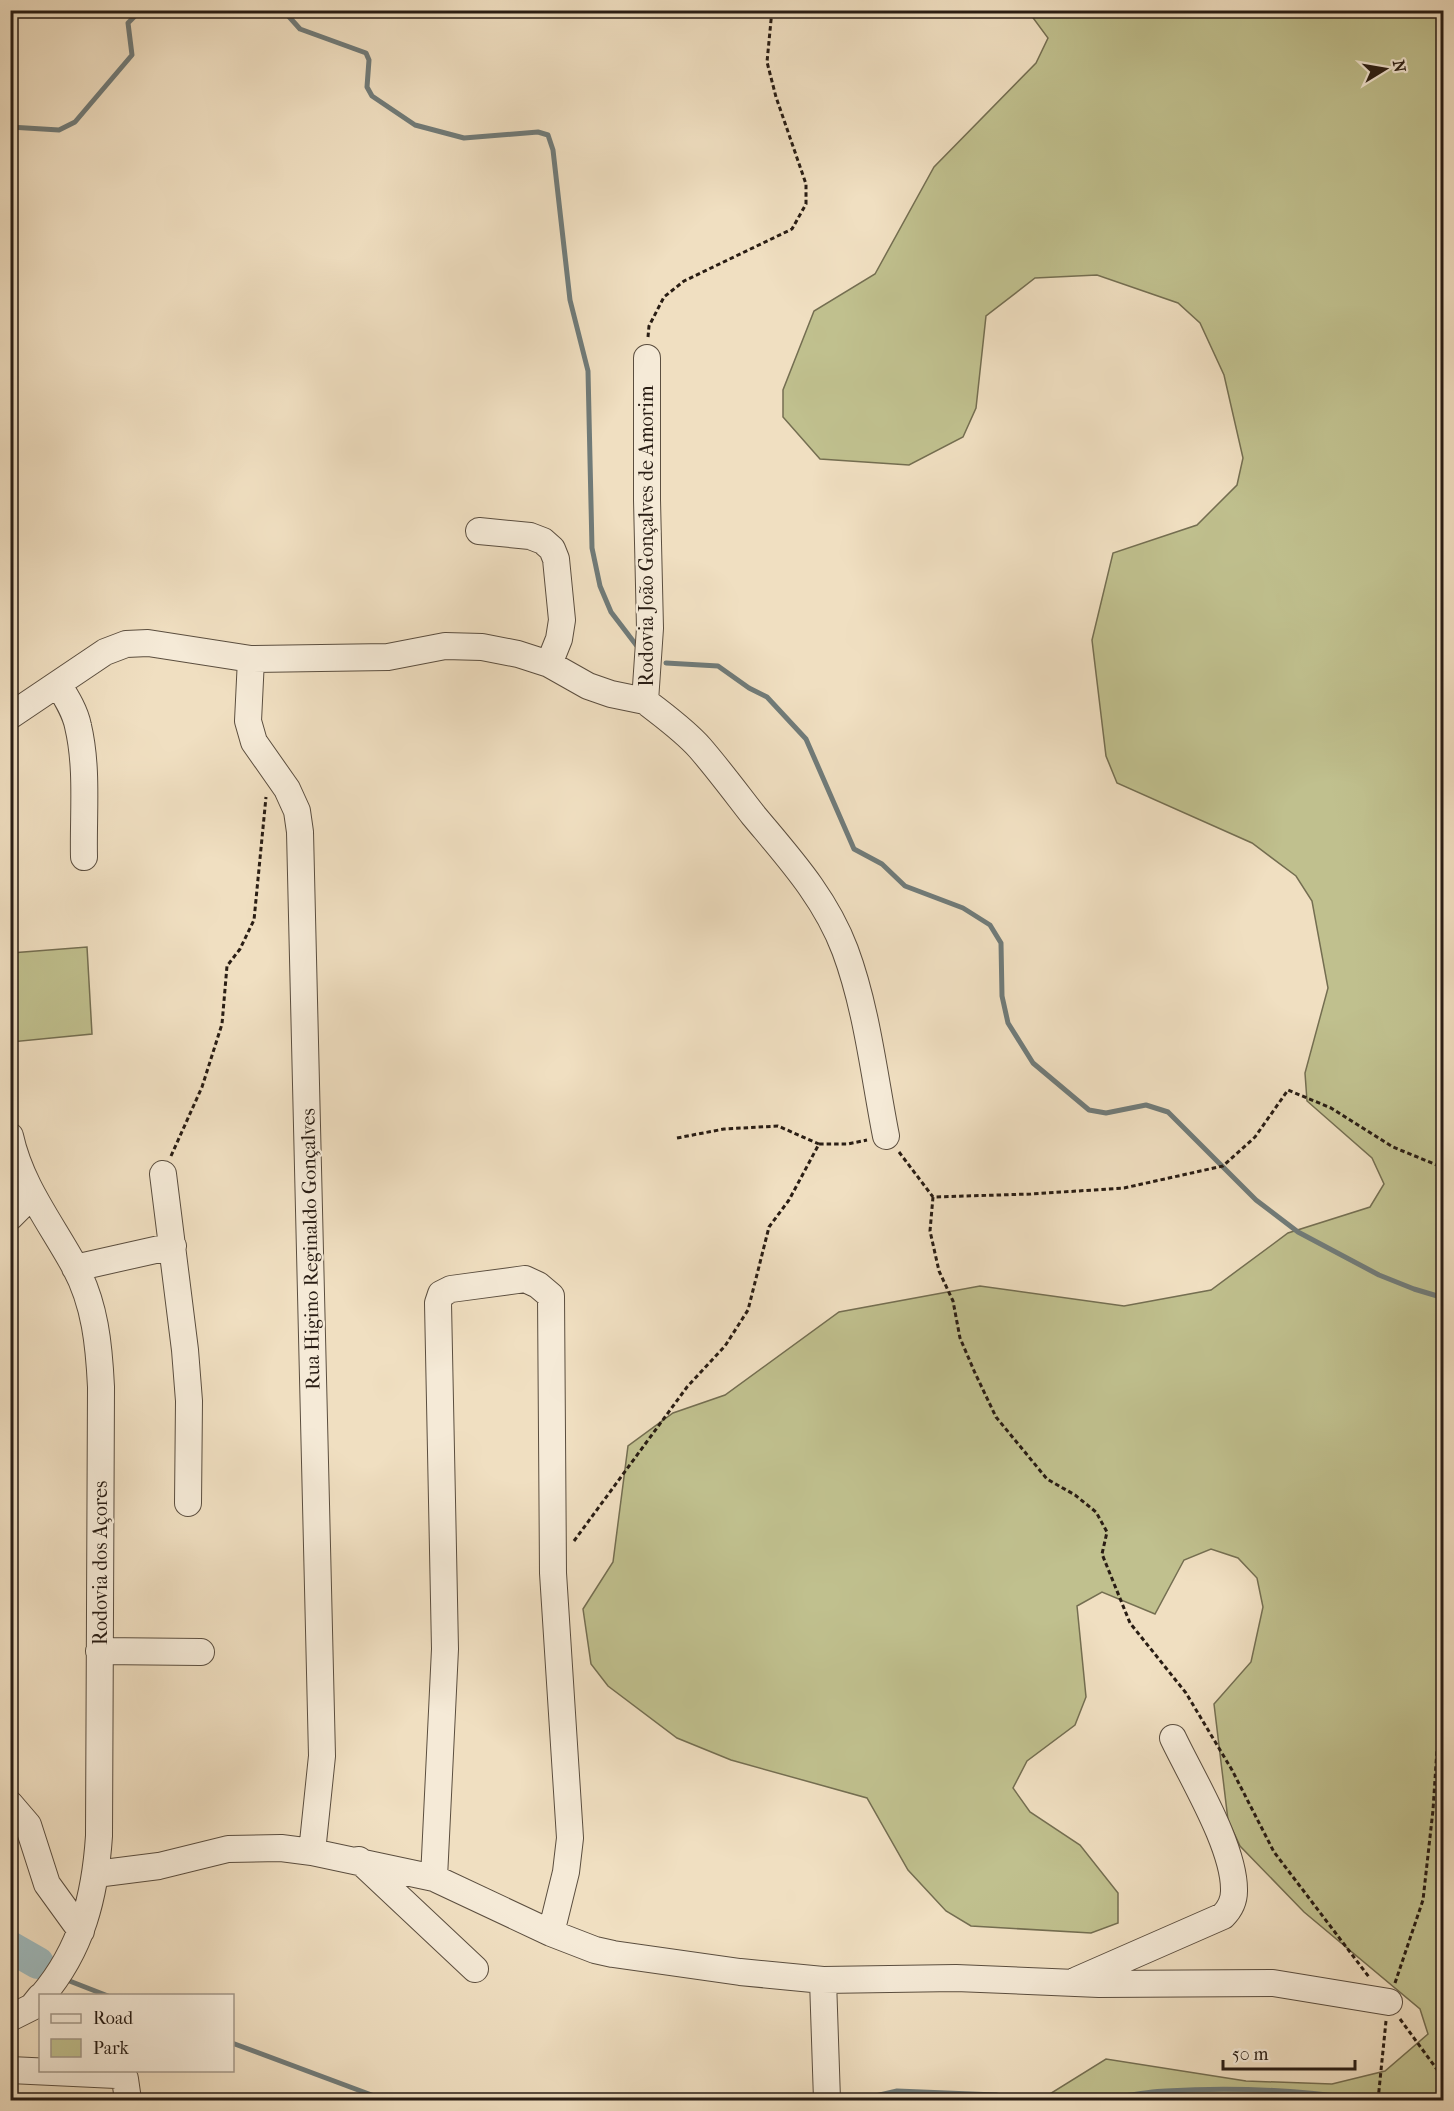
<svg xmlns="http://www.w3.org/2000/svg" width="1454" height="2111" font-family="'IM FELL French Canon',serif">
	<rect width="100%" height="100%" fill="#f0dfc1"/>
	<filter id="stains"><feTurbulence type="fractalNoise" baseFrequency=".00333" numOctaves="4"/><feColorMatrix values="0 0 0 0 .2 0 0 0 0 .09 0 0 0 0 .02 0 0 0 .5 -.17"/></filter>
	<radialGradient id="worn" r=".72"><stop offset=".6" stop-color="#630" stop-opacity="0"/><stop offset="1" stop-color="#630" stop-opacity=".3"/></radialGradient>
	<path fill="#c0c08e" stroke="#746e51" stroke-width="1.5" d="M1028,11H1443V2100H1040L1106,2059L1246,2081L1332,2084L1385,2071L1428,2034L1420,2009L1304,1912L1240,1846L1228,1820L1214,1704L1251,1662L1263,1607L1257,1578L1238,1558L1211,1549L1184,1560L1155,1614L1102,1592L1077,1606L1086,1697L1075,1725L1027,1761L1013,1788L1030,1812L1080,1845L1118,1893V1923L1091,1933L971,1926L946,1911L908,1870L867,1798L731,1760L677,1738L608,1686L591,1664L583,1609L613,1562L628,1446L673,1413L725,1395L839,1312L980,1286L1124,1306L1211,1290L1288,1233L1370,1207L1384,1184L1372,1158L1307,1101L1305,1073L1328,988L1312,901L1296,876L1252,843L1117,783L1106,756L1092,640L1113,553L1197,525L1237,485L1243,458L1224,375L1200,323L1178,303L1097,275L1035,278L986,316L976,408L963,437L909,465L820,459L783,417V390L814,311L875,274L934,167L1036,63L1048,38Z
		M87,947L92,1034L11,1042V953Z"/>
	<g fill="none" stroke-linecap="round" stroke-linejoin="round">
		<path stroke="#707b79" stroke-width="5" d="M283,10L300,29L366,53L369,60L367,87L372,96L415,125L464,138L538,132L548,135L553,150L570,300L588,371L592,548L600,586L611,612L640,650
			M10,127L59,130L75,122L132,55L128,23L135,16L145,10
			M666,663L718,666L749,688L767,697L806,739L854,849L882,864L905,886L963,908L990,925L1001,943L1002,996L1008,1023L1033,1063L1089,1110L1106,1113L1146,1105L1168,1112L1256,1200L1298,1232L1379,1275L1414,1289L1444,1298
			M67,1980L108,1996
			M232,2043L385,2100
			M858,2100L897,2091L996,2095L1020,2100
			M1097,2100C1120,2097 1143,2092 1166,2091C1232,2087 1300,2090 1365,2100"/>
		<path stroke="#9fbabd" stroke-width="32" d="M10,1947L38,1963"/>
		<defs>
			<path id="minor" d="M479,531L530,536L543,541L552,549L556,559L562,620L559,639L549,664
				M251,659L248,721L254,742L287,789L297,811L300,832L322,1756L312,1852
				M58,684C66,697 75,711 78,726C88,768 83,814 84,857
				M645,701C664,716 684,730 700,748C719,770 736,793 754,816C789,858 825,897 845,950C867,1009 874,1075 886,1136
				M10,716L105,652L126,644L148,643L251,659L388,657L445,646L482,647L518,654L549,664L588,686L611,694L645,701L650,628L647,500V358
				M10,1136C21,1186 51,1223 75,1267C95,1304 99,1345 101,1387L99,1836C95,1896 82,1949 42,1996
				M163,1174L185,1350L189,1401L188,1503
				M10,1217L32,1195
				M75,1268L173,1246
				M99,1651L201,1652
				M10,1804L28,1825L47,1884L81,1931
				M359,1860L475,1969
				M96,1874L159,1866L228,1849L281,1848L312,1852L434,1878L551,1933L595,1950L613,1954L740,1972L823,1980L956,1978L1099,1984L1273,1983L1389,2002
				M434,1878L445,1649L438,1303L441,1294L451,1289L525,1279L538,1285L551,1296L553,1573L570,1838L566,1872L551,1933
				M823,1980L827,2100
				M1077,1980L1223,1916C1230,1909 1234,1901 1234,1891C1235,1848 1192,1778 1173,1738
				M10,2018L32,2007L40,1997
				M10,2070L116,2075L125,2079L128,2100"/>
		</defs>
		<use href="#minor" stroke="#5b4e3f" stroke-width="28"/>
		<path stroke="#291d14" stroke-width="3" stroke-dasharray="4.5 3" stroke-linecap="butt" d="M648,337L649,326L664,297L684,281L792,229L806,204V184L776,97L767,62L772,10
			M677,1138L724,1129L778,1126L819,1144
			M899,1152L933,1197L1031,1194L1124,1188L1223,1166L1255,1137L1288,1090L1331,1108L1393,1147L1444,1168
			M171,1156L202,1087L222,1024L227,966L240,949L254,920L266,797
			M933,1197L930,1231L939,1271L953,1301L960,1338L975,1373L996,1417L1047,1479L1075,1495L1096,1512L1107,1532L1102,1554L1130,1623L1186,1693L1232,1770L1274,1852L1369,1977
			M574,1541L687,1387L725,1346L748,1310L769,1227L789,1200L819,1144H848L867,1140
			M1395,1983L1423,1900L1433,1810L1437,1749L1444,1740
			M1400,2019L1444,2079
			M1378,2100L1386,2021"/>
		<use href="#minor" stroke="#f5ead7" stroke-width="26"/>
	</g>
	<g text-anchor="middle" stroke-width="4.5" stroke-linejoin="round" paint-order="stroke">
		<g font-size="20" fill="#291d14" stroke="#f5ead7">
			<text transform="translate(646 536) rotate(-90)" y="7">Rodovia João Gonçalves de Amorim</text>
			<text transform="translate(310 1249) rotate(-91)" y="7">Rua Higino Reginaldo Gonçalves</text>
			<text transform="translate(100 1563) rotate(-90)" y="7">Rodovia dos Açores</text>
		</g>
	</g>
	<rect width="1454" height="2111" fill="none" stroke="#f0dfc1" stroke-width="36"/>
	<rect x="12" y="12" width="1430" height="2087" fill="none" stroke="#291d14" stroke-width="3"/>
	<rect x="18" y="18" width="1418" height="2075" fill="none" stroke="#291d14" stroke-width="1.5"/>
	<rect x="39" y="1994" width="195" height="78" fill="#f5ead7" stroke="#a39889" stroke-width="1.5"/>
	<rect x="51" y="2014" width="30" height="9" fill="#f5ead7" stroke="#a39889" stroke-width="1.5"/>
	<text x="93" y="2024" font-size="18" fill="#291d14">Road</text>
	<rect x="51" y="2039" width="30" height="18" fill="#c0c08e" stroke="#a39889" stroke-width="1.5"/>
	<text x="93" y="2054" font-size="18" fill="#291d14">Park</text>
	<g transform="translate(1385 69) rotate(79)" stroke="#f5ead7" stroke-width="4.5" paint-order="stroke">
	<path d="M0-4.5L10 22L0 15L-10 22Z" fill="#291d14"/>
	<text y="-9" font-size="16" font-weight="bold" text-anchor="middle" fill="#291d14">N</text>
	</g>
	<path d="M1223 2060v9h132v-9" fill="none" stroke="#291d14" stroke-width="3"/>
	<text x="1232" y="2060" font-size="18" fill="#291d14" stroke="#f5ead7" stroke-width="4.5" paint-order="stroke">50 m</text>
	<rect width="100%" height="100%" filter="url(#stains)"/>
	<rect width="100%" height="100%" fill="url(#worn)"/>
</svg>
